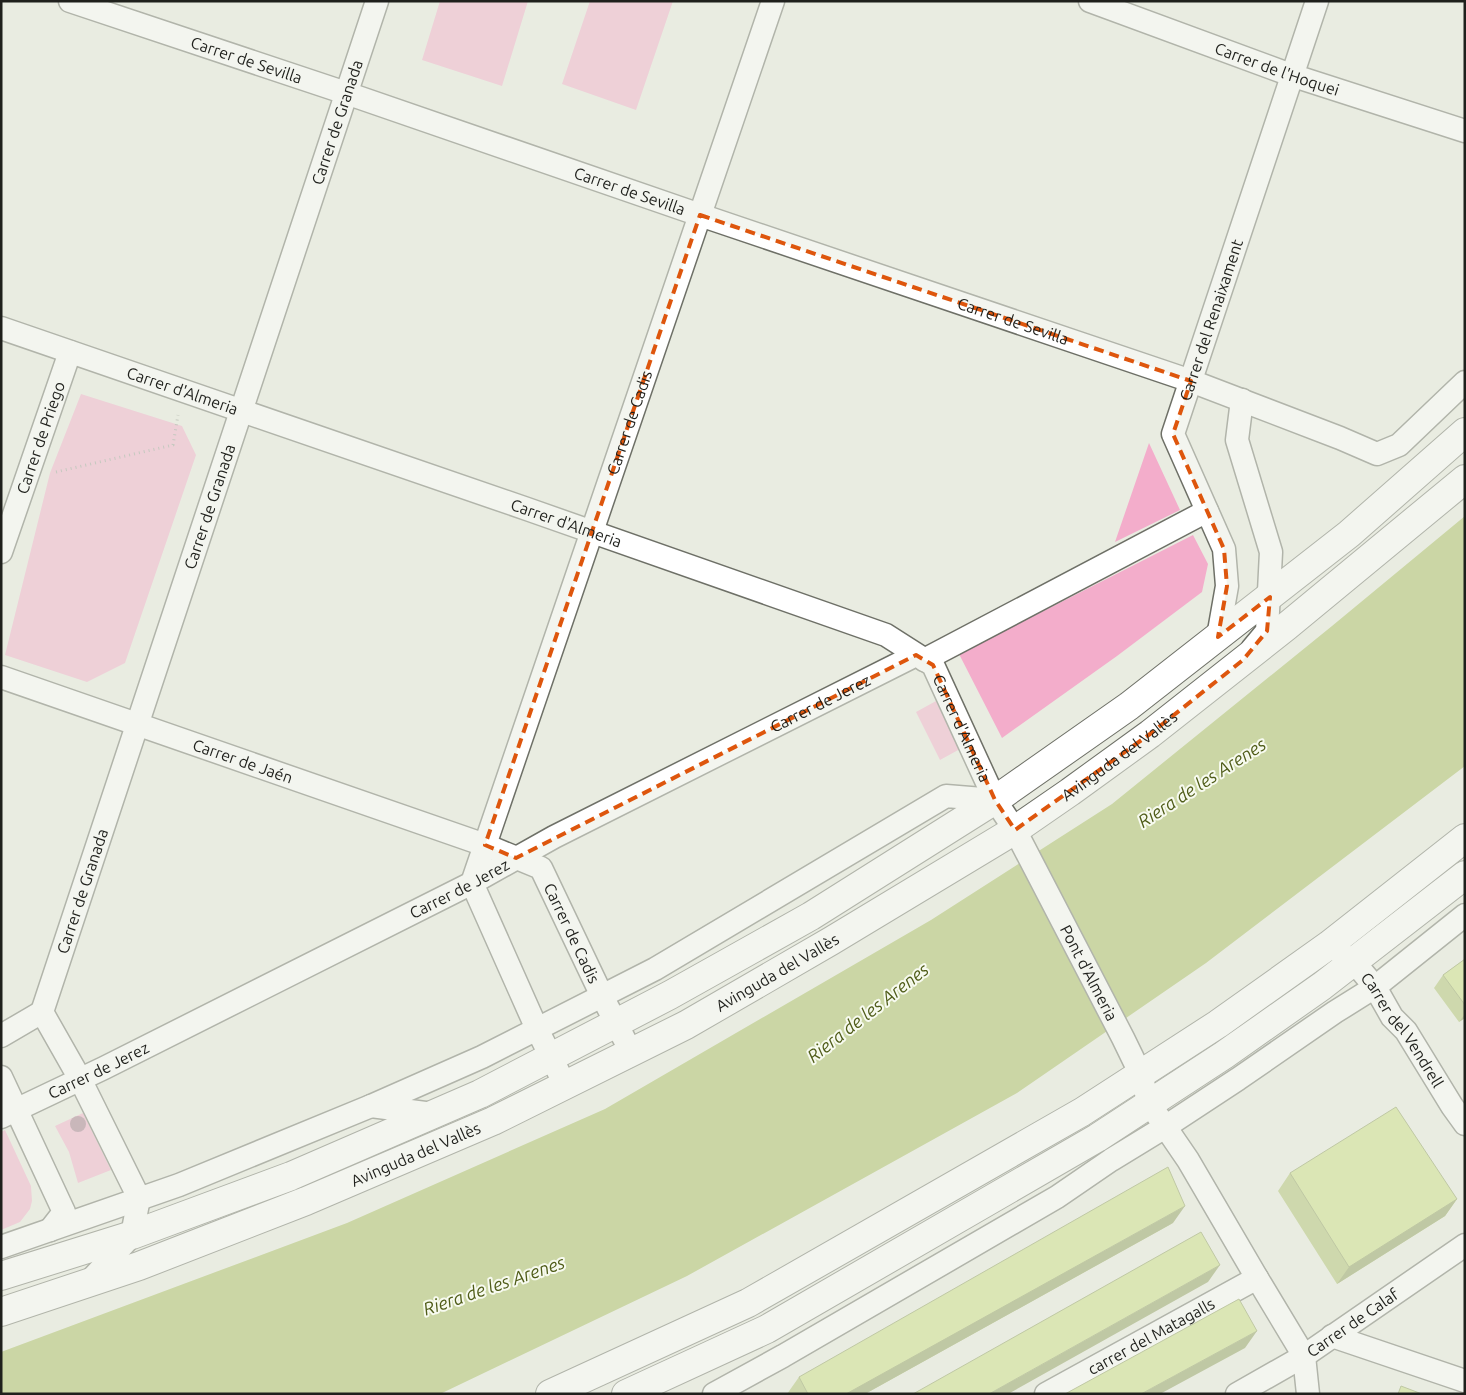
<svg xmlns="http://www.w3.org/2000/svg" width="1466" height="1395" font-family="Ubuntu,sans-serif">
	<rect width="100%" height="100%" fill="#e9ece1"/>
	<path fill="#f3adcb" d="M440,1H528L502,86L422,60Z
		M590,1H673L636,110L562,84Z
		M81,394L182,426L196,455L125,663L87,682L5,655L50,473Z
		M1149,443L1180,510L1115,542Z
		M1193,535L1208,564L1202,592L1117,656L1002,738L959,654Z
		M936,701L960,749L940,760L916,712Z
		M83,1113L111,1170L78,1183L69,1152L55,1126Z
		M5,1130L31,1186L32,1201L30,1209L20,1222L1,1230V1132Z"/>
	<path fill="#a6ba5c" d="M1465,516V766L1206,963L1017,1093L687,1276L440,1394H1V1352L347,1223L605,1109L931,920L1112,804L1332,626Z"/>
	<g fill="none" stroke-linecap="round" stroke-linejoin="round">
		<defs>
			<g id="street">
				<path id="s1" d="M70,1L346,93L700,215L1191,381L1340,438L1377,454L1399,445L1465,382"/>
				<path id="s2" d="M1090,1L1291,75L1465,131"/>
				<path id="s3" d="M1,328L527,509L886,635L933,665L995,800L1015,830L1123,1038L1140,1073L1149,1103L1188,1160L1257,1278L1304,1356L1308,1394"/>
				<path d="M1242,400L1237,440L1271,552L1267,631L1252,649"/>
				<path id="s4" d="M1,552L70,352"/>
				<path id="s5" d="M1218,637L1227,586L1224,549L1173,434L1317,1"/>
				<path d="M924,660L1207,511"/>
				<path id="s6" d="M1,677L485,845L541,868L602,996L631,1052"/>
				<path id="s7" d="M1329,945L1354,962L1375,987L1392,1017L1406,1031L1452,1106L1465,1124"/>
				<path d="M1,1036L42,1012"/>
				<path d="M1,1077L64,1212L50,1230"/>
				<path id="s8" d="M565,1085L537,1029L472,883L773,1"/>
				<path d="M371,1106L433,1114"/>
				<path id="s9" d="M1,1117L104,1068L472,883L554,837L916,655"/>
				<path d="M1,1247L179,1185L371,1106L482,1057L655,969L946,796L995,800"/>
				<path id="s10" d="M88,1283L132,1235L139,1198L80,1079L42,1012L377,1"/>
				<path d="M1332,1336L1465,1381"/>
				<path d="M714,1394L783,1356L1057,1197L1111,1160L1165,1127L1238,1079L1335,1012L1375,987L1465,915"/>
				<path id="s11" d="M1046,1394L1257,1278"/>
				<path id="s12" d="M1237,1394L1304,1356L1465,1245"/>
			</g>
			<g id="secondary">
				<path d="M1,1276L132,1235L291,1176L480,1094L670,995L811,916L995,800L1129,706L1349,534L1465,432"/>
				<path id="s13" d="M1,1312L139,1266L306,1201L493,1121L686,1025L831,941L1015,830L1070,792L1150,734L1287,626L1465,479"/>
				<path d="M550,1394L748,1303L1082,1112L1218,1024L1329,945L1465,838"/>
				<path d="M626,1394L767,1329L1097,1138L1224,1055L1322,986L1465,875"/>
			</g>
		</defs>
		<use href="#street" stroke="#6e7067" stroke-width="25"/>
		<use href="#secondary" stroke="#6e7067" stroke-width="30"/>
		<path stroke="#9b9d95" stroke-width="3" stroke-dasharray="1 4" stroke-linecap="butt" d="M56,472L173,445L178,415"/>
		<use href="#street" stroke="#fff" stroke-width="22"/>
		<use href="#secondary" stroke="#fff" stroke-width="28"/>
	</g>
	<circle fill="#a2768a" cx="78" cy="1124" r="8"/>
	<path fill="#adbf6d" d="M1465,959V1018L1459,1022L1434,988L1443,975Z
		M1290,1173L1457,1199L1445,1216L1337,1284L1278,1191Z
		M1173,1223L865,1394H787L799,1377Z"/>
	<path fill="#8d9b59" d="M1465,1014V1018L1459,1022Z
		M1457,1199L1445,1216L1337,1284L1349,1267Z
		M1185,1206L1173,1223L865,1394H846Z
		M1220,1265L1208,1282L1008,1394H989Z
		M1257,1331L1245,1348L1160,1394H1141Z"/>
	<path fill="#c9de7f" stroke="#8d9b59" d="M1465,959V1005L1443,975Z
		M1396,1107L1457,1199L1349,1267L1290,1173Z
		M1168,1167L1185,1206L846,1394H808L799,1377Z
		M1201,1232L1220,1265L989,1394H913Z
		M1239,1299L1257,1331L1141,1394H1065Z
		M1401,1386L1422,1394H1398Z"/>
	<path d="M0 0H1466V1395H0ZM700,215L1191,381L1173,434L1224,549L1227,586L1218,637L1270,597L1267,631L1243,660L1150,734L1015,830L995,800L933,665L916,655L516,858L485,845Z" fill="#e9ece1" fill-opacity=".55" fill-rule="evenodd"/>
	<path fill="none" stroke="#de560d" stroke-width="4" stroke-dasharray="10 6" stroke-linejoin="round" d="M700,215L1191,381L1173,434L1224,549L1227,586L1218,637L1270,597L1267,631L1243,660L1150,734L1015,830L995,800L933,665L916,655L516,858L485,845Z"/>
	<g text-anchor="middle" stroke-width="4" stroke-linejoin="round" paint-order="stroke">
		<g font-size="16" fill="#1f201c" stroke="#f7faef">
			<text dy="6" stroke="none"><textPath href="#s1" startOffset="186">Carrer de Sevilla</textPath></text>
			<text dy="6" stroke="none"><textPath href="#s2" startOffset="199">Carrer de l'Hoquei</textPath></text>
			<text dy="6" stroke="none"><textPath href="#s10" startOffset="1250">Carrer de Granada</textPath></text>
			<text dy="6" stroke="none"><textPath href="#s1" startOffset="591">Carrer de Sevilla</textPath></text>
			<text dy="6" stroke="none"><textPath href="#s5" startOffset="335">Carrer del Renaixament</textPath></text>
			<text dy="6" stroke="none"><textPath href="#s1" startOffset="996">Carrer de Sevilla</textPath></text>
			<text dy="6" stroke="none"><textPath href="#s3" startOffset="192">Carrer d'Almeria</textPath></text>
			<text dy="6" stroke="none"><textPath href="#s8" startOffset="709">Carrer de Cadis</textPath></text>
			<text dy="6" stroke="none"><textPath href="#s4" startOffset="121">Carrer de Priego</textPath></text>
			<text dy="6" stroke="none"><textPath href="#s10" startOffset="845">Carrer de Granada</textPath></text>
			<text dy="6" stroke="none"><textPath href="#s3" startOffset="598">Carrer d'Almeria</textPath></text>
			<text dy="6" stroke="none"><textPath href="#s9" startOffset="918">Carrer de Jerez</textPath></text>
			<text dy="6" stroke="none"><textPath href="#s3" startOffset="1062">Carrer d'Almeria</textPath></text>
			<text dy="6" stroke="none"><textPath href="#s13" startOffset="1254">Avinguda del Vallès</textPath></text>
			<text dy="6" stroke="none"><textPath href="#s6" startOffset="256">Carrer de Jaén</textPath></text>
			<text dy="6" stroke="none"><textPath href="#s9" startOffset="512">Carrer de Jerez</textPath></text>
			<text dy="6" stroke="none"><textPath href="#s10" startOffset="440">Carrer de Granada</textPath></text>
			<text dy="6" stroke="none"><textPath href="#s6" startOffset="645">Carrer de Cadis</textPath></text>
			<text dy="6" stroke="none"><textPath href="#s13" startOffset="849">Avinguda del Vallès</textPath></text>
			<text dy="6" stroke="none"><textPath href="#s3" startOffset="1338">Pont d'Almeria</textPath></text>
			<text dy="6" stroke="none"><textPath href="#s7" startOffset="114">Carrer del Vendrell</textPath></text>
			<text dy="6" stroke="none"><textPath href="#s9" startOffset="108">Carrer de Jerez</textPath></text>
			<text dy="6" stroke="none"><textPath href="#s13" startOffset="444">Avinguda del Vallès</textPath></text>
			<text dy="6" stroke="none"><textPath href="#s12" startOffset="136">Carrer de Calaf</textPath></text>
			<text dy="6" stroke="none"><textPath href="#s11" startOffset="120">carrer del Matagalls</textPath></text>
		</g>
		<g font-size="18" font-style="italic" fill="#4f5c18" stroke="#f7faef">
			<text transform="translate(1202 783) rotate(-33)" y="6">Riera de les Arenes</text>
			<text transform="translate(868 1013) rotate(-38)" y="6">Riera de les Arenes</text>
			<text transform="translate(494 1286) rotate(-19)" y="6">Riera de les Arenes</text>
		</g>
	</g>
	<rect width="1466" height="1395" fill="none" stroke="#1f201c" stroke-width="5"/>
</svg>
